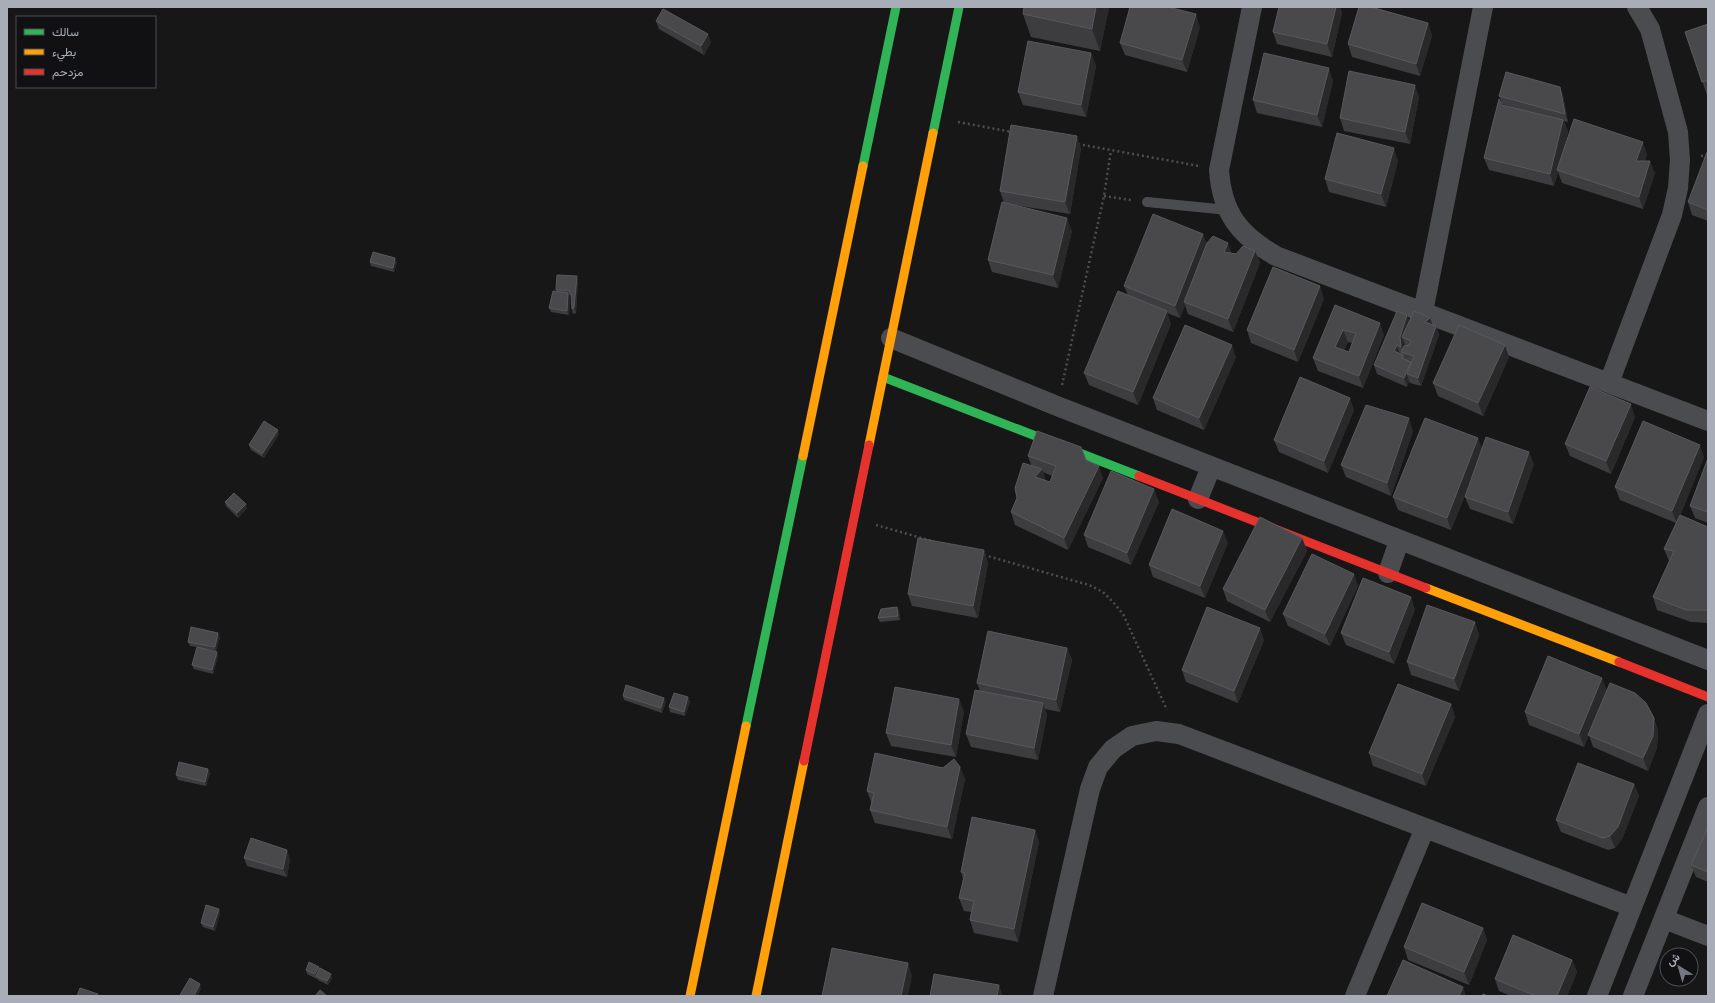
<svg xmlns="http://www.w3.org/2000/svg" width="1715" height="1003" font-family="Barlow,Vazirmatn,sans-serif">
	<rect width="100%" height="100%" fill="#171717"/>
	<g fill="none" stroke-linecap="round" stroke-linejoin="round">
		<path stroke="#4d4e52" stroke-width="2.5" stroke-dasharray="2 3" stroke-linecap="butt" d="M958,122L1012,132
			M1078,144L1199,166
			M1701,156L1708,155
			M1104,196L1131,200
			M1062,385L1104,196L1111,150
			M876,525L932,541
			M984,555L1089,585L1103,592L1113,602L1123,614L1167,710"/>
		<path stroke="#4b4c50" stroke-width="10" d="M1147,202L1228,210"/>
		<path stroke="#4b4c50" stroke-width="20" d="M1252,7L1219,170C1222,213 1239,235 1276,256L1708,421
			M1423,312L1483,7
			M891,338L1057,406L1708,660
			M1609,383L1672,215L1678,188L1680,160L1678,132L1650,29L1637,7
			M1198,499L1211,467
			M1388,573L1399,541
			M1664,919L1708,936
			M1043,996L1090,789L1098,767L1113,749L1132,736L1156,731L1179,734L1632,907
			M1355,996L1425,828
			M1597,996L1708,714
			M1633,996L1708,807"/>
		<path stroke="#30b455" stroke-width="9" d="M933,133L959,7
			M863,166L896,7
			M883,377L1139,476
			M746,726L803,456"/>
		<path stroke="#ff9f0a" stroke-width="9" d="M869,445L933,133
			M803,456L863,166
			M1426,588L1619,662
			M690,996L746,726
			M756,996L804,761"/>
		<path stroke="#e5322d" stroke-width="9" d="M1139,476L1426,588
			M1619,662L1708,697
			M804,761L869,445"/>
	</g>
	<path fill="#3d3d3f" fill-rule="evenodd" d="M1109,7L1100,51L1031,37L1023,14Z
		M1279,7H1340L1342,13L1332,57L1277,44L1273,32Z
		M656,21L711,42L704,55L659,29Z
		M1428,23L1432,36L1420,76L1352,57L1348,44Z
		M1708,24V94L1707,95L1685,32Z
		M1200,27L1187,72L1125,55L1120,43Z
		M1091,53L1096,66L1086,117L1023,105L1018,92Z
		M1333,81L1322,127L1257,113L1253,100Z
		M1560,87L1563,95L1568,122L1564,121L1568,132L1562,156L1647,154L1645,161L1655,173L1643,209L1562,183L1558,172L1554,186L1489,170L1484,158L1502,105L1515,108L1502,104L1499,96Z
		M1419,97L1410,144L1344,131L1340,118Z
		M1081,148L1070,214L1008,204L1072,231L1058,288L992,272L988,260L1004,203L1000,191Z
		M1708,153V221L1692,215L1688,202Z
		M1398,161L1386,207L1329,192L1325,179Z
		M1207,244L1232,253L1236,254L1255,251L1260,263L1233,332L1188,314L1185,305L1180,318L1167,313L1171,324L1138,405L1089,385L1084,373L1128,295L1124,286Z
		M370,262H397L394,272L371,266Z
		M578,281L576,313L573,314L572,309L571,296L569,295L570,297L569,315L551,312L549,308L557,291L556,290Z
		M1324,299L1298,362L1251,343L1247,330Z
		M1335,305L1384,335L1363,388L1318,371L1313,358ZM1348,342L1352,343L1349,352L1344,350Z
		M1407,315L1409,321L1432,325L1436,326L1439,335L1421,386L1410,383L1409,381L1407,387L1377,374L1374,365ZM1404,342L1405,346L1403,348V346Z
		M1236,357L1204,430L1157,410L1153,398Z
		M1509,357L1483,416L1438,396L1433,383Z
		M1354,410L1328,473L1279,452L1274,440Z
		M1635,417L1611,474L1570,456L1565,444Z
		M1413,431L1391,496L1346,477L1341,465Z
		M279,434L264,458L251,450L249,445Z
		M1482,449L1534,464L1513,524L1470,509L1465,497L1468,488L1451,530L1398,510L1393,497Z
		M1028,456L1086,460L1103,478L1068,550L1015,525L1011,512L1017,498L1031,465ZM1043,472L1052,476L1050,482L1046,481Z
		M1704,457L1679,518L1708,527V623L1691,622L1657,610L1653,597L1669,561L1664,549L1676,523L1620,500L1615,487Z
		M1708,458V523L1695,518L1690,506Z
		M225,502L247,508L238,518L226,506Z
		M1159,502L1131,565L1088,547L1084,535Z
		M1302,538L1307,551L1270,622L1227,601L1223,589Z
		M1228,543L1205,598L1153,577L1149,565Z
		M984,550L988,563L978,618L912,606L908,594Z
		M1358,586L1330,646L1288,626L1283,614Z
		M1415,609L1394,664L1346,645L1341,633Z
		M899,611L900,620L880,622L878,618Z
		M1475,622L1479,635L1459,691L1411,675L1407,662Z
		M220,637L216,651L204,649L218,656L213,674L194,669L192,665L197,647L190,646L188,642Z
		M1264,640L1238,703L1186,682L1182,670Z
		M1067,648L1072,660L1060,712L1045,709L1047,715L1038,760L971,747L966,734L980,691L977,683Z
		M1607,691L1654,718L1658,731L1657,748L1648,771L1593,747L1589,735L1584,747L1529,725L1525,712Z
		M623,696L666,702L662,713L624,700Z
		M688,697L690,702L685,716L670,712L669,707Z
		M1451,704L1455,717L1426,786L1373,766L1369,753Z
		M964,711L956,757L891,746L886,733Z
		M960,767L965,779L952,839L875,823L870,810L872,804L867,791L943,768Z
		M208,769L210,773L206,786L178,780L176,775Z
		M1634,784L1639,796L1622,839L1615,848L1608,850L1561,832L1556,820Z
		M1708,827V882L1696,877L1691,865Z
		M1035,830L1039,842L1018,942L974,933L970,920L971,912L964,911L959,898L963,879L961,872Z
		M244,858L290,859L287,877L247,866Z
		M219,909L220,913L215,931L203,927L201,923Z
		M1483,928L1487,940L1469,985L1408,960L1404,947Z
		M1572,960L1577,972L1567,996H1511L1499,991L1495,979Z
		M319,967L320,969L332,978L328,985L318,980L317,978V979L307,974L306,970Z"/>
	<path fill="#29292a" d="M1096,7H1109L1100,51L1092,29Z
		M1336,7H1340L1342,13L1332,57L1327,44Z
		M1196,14L1200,27L1187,72L1182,60Z
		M1428,23L1432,36L1420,76L1416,64Z
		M708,34L711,42L704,55L701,46Z
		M1091,53L1096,66L1086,117L1081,105Z
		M1329,68L1333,81L1322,127L1317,115Z
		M1415,85L1419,97L1410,144L1405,132Z
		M1560,87L1563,95L1568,122L1565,114Z
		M1563,120L1568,132L1558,171L1557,170L1558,172L1554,186L1550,174Z
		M1077,136L1081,148L1070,214L1065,202Z
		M1643,142L1647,154L1640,174L1636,161Z
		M1394,148L1398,161L1386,207L1381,194Z
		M1650,161L1655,173L1643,209L1639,197Z
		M1067,218L1072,231L1058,288L1053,275Z
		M1203,234L1208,246L1184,302L1185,305L1180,318L1175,306Z
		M1228,243L1233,256L1224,252Z
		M1255,251L1260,263L1233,332L1228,319Z
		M395,258L397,262L394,272L393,268Z
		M577,276L578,281L576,313L574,308Z
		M1320,286L1324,299L1298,362L1294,350Z
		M568,293L570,297L569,315L567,311Z
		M1167,311L1171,324L1138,405L1133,392Z
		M1407,315L1410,323L1402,337L1404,342L1403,346V353V352L1401,347L1400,337Z
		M1430,318L1433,326L1425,322Z
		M1380,323L1384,335L1363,388L1359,376Z
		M1436,326L1439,335L1421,386L1418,378Z
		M1343,330L1348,342L1340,360L1335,347Z
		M1232,345L1236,357L1204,430L1199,418Z
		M1397,345L1400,354L1394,351Z
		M1505,345L1509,357L1483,416L1478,403Z
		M1411,362L1412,376L1407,374L1409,381L1407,387L1404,378Z
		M1350,398L1354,410L1328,473L1324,461Z
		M1631,404L1635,417L1611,474L1606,461Z
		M1409,418L1413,431L1391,496L1387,483Z
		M278,430L279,434L264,458L262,454Z
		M1478,438L1483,451L1451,530L1447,518Z
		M1700,445L1704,457L1677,523L1672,511Z
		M1529,452L1534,464L1513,524L1508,512Z
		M1099,466L1103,478L1068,550L1064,538Z
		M1042,469L1046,481L1035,477Z
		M1154,489L1159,502L1131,565L1127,553Z
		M246,504L247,508L238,518L237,513Z
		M1223,531L1228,543L1205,598L1200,586Z
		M1302,538L1307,551L1270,622L1265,610Z
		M984,550L988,563L978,618L973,606Z
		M1354,574L1358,586L1330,646L1325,634Z
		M1411,597L1415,609L1394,664L1389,652Z
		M897,607L899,611L900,620L898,616Z
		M1475,622L1479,635L1459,691L1454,679Z
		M1260,628L1264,640L1238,703L1234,691Z
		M218,633L220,637L216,651L215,647Z
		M1067,648L1072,660L1060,712L1056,700Z
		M217,652L218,656L213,674L212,670Z
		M1602,678L1607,691L1584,747L1579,734Z
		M688,697L690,702L685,716L684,712Z
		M664,698L666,702L662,713L661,708Z
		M959,699L964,711L956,757L951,745Z
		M1043,703L1047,715L1038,760L1034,748Z
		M1451,704L1455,717L1426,786L1422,774Z
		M1654,718L1658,731L1657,748L1648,771L1643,758Z
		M960,767L965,779L952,839L947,827Z
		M208,769L210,773L206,786L205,782Z
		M1634,784L1639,796L1622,839L1615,848L1610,836Z
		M1035,830L1039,842L1018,942L1014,929Z
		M287,850L290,859L287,877L283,869Z
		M219,909L220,913L215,931L213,927Z
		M1483,928L1487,940L1469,985L1464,972Z
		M1572,960L1577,972L1567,996H1557Z
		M908,963L912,976L908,996H901Z
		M319,967L320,971L316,976L317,979L315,974Z
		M331,974L332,978L328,985L327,981Z
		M200,984L201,989L198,996H194Z
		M999,985L1003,996H997Z
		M1463,987L1466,996H1459Z"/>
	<path fill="#49494c" stroke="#58595d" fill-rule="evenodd" d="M1024,7H1096L1092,29L1023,14Z
		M1130,7H1168L1196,14L1182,60L1120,43Z
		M1279,7H1336L1327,44L1273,32Z
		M1359,7H1371L1428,23L1416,64L1348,44Z
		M663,9L708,34L701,46L656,21Z
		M1708,24V80L1702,82L1685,32Z
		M1028,41L1091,53L1081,105L1018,92Z
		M1264,53L1329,68L1317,115L1253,100Z
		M1349,71L1415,85L1405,132L1340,118Z
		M1506,72L1560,87L1565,114L1499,96Z
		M1499,99L1502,105L1563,120L1550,174L1484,158Z
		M1574,119L1643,142L1636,161H1650L1639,197L1557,170Z
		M1011,125L1077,136L1065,202L1000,191Z
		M1337,133L1394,148L1381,194L1325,179Z
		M1707,152L1708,153V210L1688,202Z
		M1002,202L1067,218L1053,275L988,260Z
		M1153,214L1203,234L1175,306L1124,286Z
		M1213,236L1228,243L1224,252L1236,254L1243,246L1255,251L1228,319L1184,302L1207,243Z
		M373,252L395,258L393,268L370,262Z
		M1273,267L1320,286L1294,350L1247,330Z
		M557,275L577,276L574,308L572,309L571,293L568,290H556Z
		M553,291L568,293L567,311L549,308Z
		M1118,291L1167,311L1133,392L1084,373Z
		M1335,305L1380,323L1359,376L1313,358ZM1343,330L1356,333L1349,352L1335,347Z
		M1397,311L1407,315L1400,337L1401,347L1397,345L1394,351L1403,355L1402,358L1411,362L1404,378L1374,365Z
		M1414,311L1430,318L1425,322L1436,326L1418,378L1407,374L1414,356L1401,352L1404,346L1409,345L1411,341L1402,337Z
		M1185,325L1232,345L1199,418L1153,398Z
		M1459,325L1505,345L1478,403L1433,383Z
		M1300,377L1350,398L1324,461L1274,440Z
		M1590,387L1631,404L1606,461L1565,444Z
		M1366,405L1409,418L1387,483L1341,465Z
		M1425,418L1478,438L1447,518L1393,497Z
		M264,421L278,430L262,454L249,445Z
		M1643,421L1700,445L1672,511L1615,487Z
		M1037,431L1081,447L1086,460L1099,466L1064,538L1011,512L1017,498L1015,488L1023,463L1042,469L1035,477L1050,482L1056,466L1028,456Z
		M1486,437L1529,452L1508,512L1465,497Z
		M1708,458V512L1690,506Z
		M1111,471L1154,489L1127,553L1084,535Z
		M234,493L246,504L237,513L225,502Z
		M1172,509L1223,531L1200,586L1149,565Z
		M1680,515L1708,527V609L1706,610H1686L1653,597L1674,551L1664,549Z
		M1260,517L1302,538L1265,610L1223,589Z
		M918,538L984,550L973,606L908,594Z
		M1312,554L1354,574L1325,634L1283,614Z
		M1363,578L1411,597L1389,652L1341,633Z
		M1427,605L1475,622L1454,679L1407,662Z
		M897,607L898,616L878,618L881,609Z
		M1207,607L1260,628L1234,691L1182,670Z
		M191,627L218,633L215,647L188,642Z
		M988,631L1067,648L1056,700L977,683Z
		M197,647L217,652L212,670L192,665Z
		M1548,656L1602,678L1579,734L1525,712Z
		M1610,683L1635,693L1646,703L1654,718L1653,736L1643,758L1588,735Z
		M1398,684L1451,704L1422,774L1369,753Z
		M626,685L664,698L661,708L623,696Z
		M895,687L959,699L951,745L886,733Z
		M975,690L1043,703L1034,748L966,734Z
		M674,693L688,697L684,712L669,707Z
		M875,753L943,768L954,759L960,767L947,827L870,810L874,793L867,791Z
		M179,762L208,769L205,782L176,775Z
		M1578,763L1634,784L1618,827L1610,836L1603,838L1556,820Z
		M972,817L1035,830L1014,929L970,920L974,901L959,898L965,873L961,872Z
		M1708,827V872L1691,865Z
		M251,838L287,850L283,869L244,858Z
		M1422,903L1483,928L1464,972L1404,947Z
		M206,905L219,909L213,927L201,923Z
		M1513,935L1572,960L1557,996H1536L1495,979Z
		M832,948L908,963L901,996H822Z
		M1403,960L1463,987L1459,996H1387Z
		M309,962L319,967L315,974L306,970Z
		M320,968L331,974L327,981L316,976Z
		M934,974L999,985L997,996H930Z
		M190,978L200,984L194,996H181L180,995Z
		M80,988L98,994L97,996H77Z
		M320,990L327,996H315Z
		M1483,994L1488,996H1482Z"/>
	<rect width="1715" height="1003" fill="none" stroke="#a8adb8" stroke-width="16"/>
	<rect x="16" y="16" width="140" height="72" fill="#111113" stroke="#4d4f55"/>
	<rect x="24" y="29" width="20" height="6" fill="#30b455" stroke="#4d4f55"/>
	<text x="52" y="36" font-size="12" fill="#a8adb8">سالك</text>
	<rect x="24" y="49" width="20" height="6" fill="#ff9f0a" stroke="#4d4f55"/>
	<text x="52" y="56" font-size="12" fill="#a8adb8">بطيء</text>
	<rect x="24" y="69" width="20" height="6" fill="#e5322d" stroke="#4d4f55"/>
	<text x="52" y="76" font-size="12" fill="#a8adb8">مزدحم</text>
	<g transform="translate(1679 967) rotate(323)"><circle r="19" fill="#111113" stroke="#4d4f55"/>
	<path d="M0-3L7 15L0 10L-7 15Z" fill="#757880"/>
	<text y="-6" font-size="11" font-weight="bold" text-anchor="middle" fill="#a8adb8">ش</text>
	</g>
</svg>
